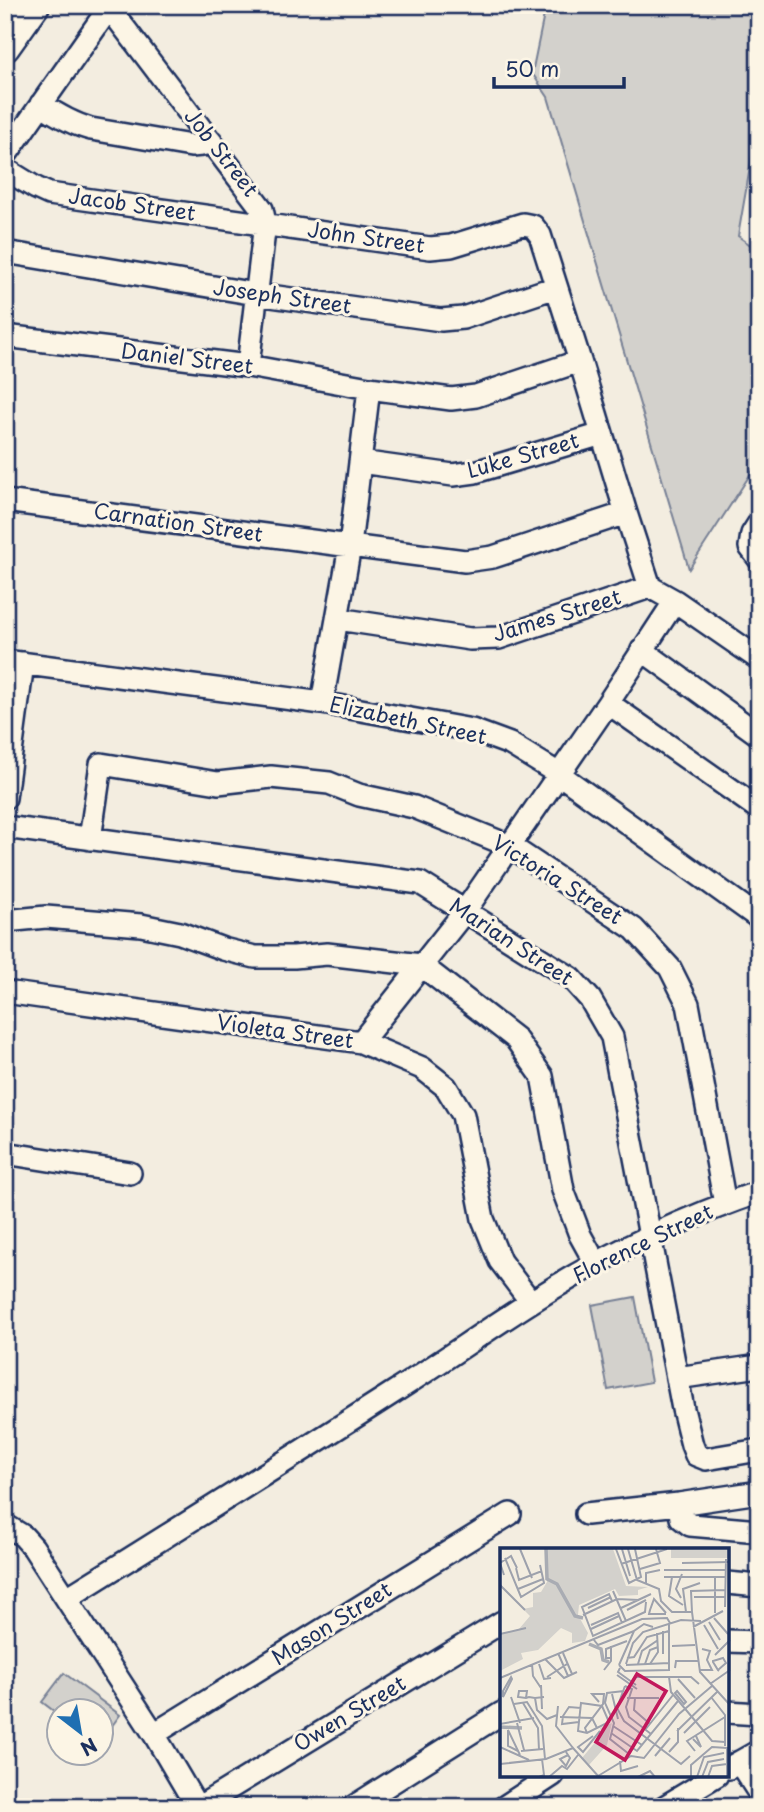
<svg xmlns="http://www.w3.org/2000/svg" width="764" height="1812" font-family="'Playpen Sans',sans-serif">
	<rect width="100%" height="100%" fill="#f3ede0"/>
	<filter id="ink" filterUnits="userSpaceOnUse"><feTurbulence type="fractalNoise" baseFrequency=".0143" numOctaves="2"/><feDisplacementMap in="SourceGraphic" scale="14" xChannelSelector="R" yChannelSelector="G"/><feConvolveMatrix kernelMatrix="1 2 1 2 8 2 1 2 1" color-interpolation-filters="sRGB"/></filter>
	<g filter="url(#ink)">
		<path fill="#d3d1cc" stroke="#778095" stroke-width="2" d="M546,5H759V116L738,236L759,251V461L689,569L548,97L532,73Z
			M635,1297L651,1382L608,1390L592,1305Z
			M64,1673L120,1715L102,1739V1710H60L59,1715L42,1702Z"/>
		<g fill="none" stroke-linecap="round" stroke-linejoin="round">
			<defs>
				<path id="street" d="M107,5L262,209L265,223L248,366
					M41,104C57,115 72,124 91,129L191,146L202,145L211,141
					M5,156L109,8
					M5,169L36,188L49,194L430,248L451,246L523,224L533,226L540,235L580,361L626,513L650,587L675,601L759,659
					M5,252L256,294L441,320L463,318L556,287
					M5,336L248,366L369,388L451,399L476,396L580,361
					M360,462L453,475L475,472L602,434
					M5,501L465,561L493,557L626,513
					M759,523L752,534L750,547L759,559
					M338,619L470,639L499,638L650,587
					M642,650L759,735
					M5,661L322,703L472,730L510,744L559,774L759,918
					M322,703L350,546L369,388
					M608,703L759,809
					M5,798L23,663
					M5,827L420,883L571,978L590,999L612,1037L683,1409L692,1445L696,1455L706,1459L759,1450
					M90,839L101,764L218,783L271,777L329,783L359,795L414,807L510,846L634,929L670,968L688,1004L725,1204
					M5,921L46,917L141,925L180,933L223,949L255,957H294L327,954L421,965L515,1038L542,1076L563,1190L580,1235L596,1264
					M5,992L361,1042L422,1068L446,1087L463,1115L483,1219L500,1261L531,1302
					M361,1042L465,911L608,703L675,601
					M5,1153L130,1173
					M677,1378L759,1366
					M679,1504L681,1518L690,1525L759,1531
					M586,1514L679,1504L759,1492
					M5,1525L23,1536L33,1547L154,1734L197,1807
					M727,1583L759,1586
					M67,1598C176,1530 285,1462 394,1392C440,1363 485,1331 531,1302C600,1258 680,1219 759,1192
					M727,1641L759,1642
					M727,1712L759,1714
					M154,1734L510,1514
					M739,1762L759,1793
					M729,1768L759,1751
					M199,1807L502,1622
					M353,1807L502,1713
					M504,1807L553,1775
					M664,1807L717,1775"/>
				<path id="secondary" d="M5,47L35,5"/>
			</defs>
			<use href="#street" stroke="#1b2f5e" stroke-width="26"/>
			<use href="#secondary" stroke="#1b2f5e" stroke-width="33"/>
			<use href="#street" stroke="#fcf5e5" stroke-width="21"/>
			<use href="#secondary" stroke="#fcf5e5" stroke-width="28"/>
		</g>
	</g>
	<g text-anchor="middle" stroke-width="6" stroke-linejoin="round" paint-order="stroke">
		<g font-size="21" fill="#1b2f5e" stroke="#fcf5e5">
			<text transform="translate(221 153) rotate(52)" y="7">Job Street</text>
			<text transform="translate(132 205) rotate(8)" y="7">Jacob Street</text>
			<text transform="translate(366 238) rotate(8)" y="7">John Street</text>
			<text transform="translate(282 297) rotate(8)" y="7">Joseph Street</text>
			<text transform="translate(187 359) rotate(7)" y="7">Daniel Street</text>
			<text transform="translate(523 456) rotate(-16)" y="7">Luke Street</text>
			<text transform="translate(178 523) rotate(8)" y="7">Carnation Street</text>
			<text transform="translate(557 616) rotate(-17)" y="7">James Street</text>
			<text transform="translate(408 721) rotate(12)" y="7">Elizabeth Street</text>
			<text transform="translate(557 880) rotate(32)" y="7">Victoria Street</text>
			<text transform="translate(511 942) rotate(33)" y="7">Marian Street</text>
			<text transform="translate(285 1032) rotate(8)" y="7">Violeta Street</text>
			<text transform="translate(643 1244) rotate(-26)" y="7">Florence Street</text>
			<text transform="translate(332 1624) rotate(-32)" y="7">Mason Street</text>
			<text transform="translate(350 1714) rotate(-31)" y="7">Owen Street</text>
		</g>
	</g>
	<g transform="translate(500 1548)">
		<rect width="229" height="229" fill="#f3ede0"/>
		<path d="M46,1H113L126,38L148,39L138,42V47L119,48L115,41L79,57L78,67L88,85L85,93L72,95V85L61,80L38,102L21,105L23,111L0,123V87L19,81L30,68L23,61L33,59V45L41,44L47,34ZM171,1L228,2V10H171ZM112,175L107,197L89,217L82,210L102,186L100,180Z" fill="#d3d1cc"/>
		<path fill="none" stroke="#a9acb3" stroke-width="3.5" d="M46,1L47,31L57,36L75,68L83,70M89,96L101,101L103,112L109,114M0,179L22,180"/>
		<path fill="none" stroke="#9da1ac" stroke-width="2" d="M20,1L32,30M116,1L129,35L141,29L135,1M122,1L130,28M128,1L137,32L159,41L161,53L172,64H192L200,124L230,157M5,10L21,49L44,35L40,17M182,15L230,14M121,16L167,1M16,20L19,32L42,23M140,21L160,15L156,1M164,22H225M4,27L0,15L11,8L17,20M164,29H225M172,29L169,48L183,57M215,29V65M146,35V25L160,22M0,37L25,62M18,41L43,31M113,43L126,73M194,49H225M181,50L176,41L182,26M112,53L109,46L82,59L93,88L145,64L146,54M225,59L226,11M88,60L111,49M121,60L151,46M127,62L146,52M150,62L154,51L166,65M150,62L149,66H166M186,64L183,41L200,35M192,64L191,43L225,42M83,67L117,51L139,52M214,70L228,86M209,74L220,92M91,77L118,65L122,75M204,77L218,101M193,79L223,63M91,81L119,68M163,83V106M0,86L26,80M94,92L98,97L134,83M172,98L195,97M58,105L68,128M63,105L72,126M215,107L230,92M111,110H106V101L127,93M127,110L134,109L147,89L169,83M45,111L64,130L77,124M32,116L33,128L41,140M39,116L44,131L51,130M126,116L133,95L143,84L181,72L201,73M138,116L142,103L158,92M145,116L150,102L158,99M150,116L158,104L157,85M119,117L125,123L169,122V75M119,117L134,83L144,76L153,79M126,117L169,115M120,120L118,124L136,137M175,120L176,113H198M104,122L111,113V98M200,122H212L207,112L210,103L202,101M218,122L226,115L223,110L213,113V114L218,122L219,123M117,127L137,141M11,129L12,131L3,149V143ZM47,129L67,116M135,129H191L199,136M169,129L171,144L212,193L225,194M0,130L142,71L167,70L170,75M178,131L195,150M210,136L230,122M41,137L42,161M125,138L117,160L124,173L181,216L190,208M125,138L132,141L126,159L129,169L151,186M124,143L107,145L105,155L114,175L110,191L129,206M177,143L186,154L184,156L175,145ZM112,146L118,171M11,149L20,175M211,149L225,167V198M26,150L27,143H19L18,149L26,150L29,149L35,150L44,149M35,150L37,162L47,171L57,167M127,150H159M135,150L134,162L150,176M23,155L38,180L39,202M81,155L102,158L109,174L87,185L78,183ZM14,156L27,154L42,178L45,211M58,158L56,178L73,200M60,169L92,170L97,180M79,174L62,176L63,168L69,159L81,160M17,175L24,202M0,176L34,170M113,178L142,197M8,182L20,207M8,182V198L18,203M145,182L173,147M177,183L217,144M87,185L85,180L103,156L104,146H92L99,154M111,185L137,203L178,153M184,185L210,159M93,188L78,199L83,204L100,183M193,191L201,199L196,188M0,199L29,212M21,203L43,201M195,203L187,193L225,169M66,204L70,210L66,218L60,211L68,207M169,204L178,194V180M155,208L170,190M120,213L121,223L138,218M0,216L46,211L73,200L99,229M98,228L131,208L144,210L179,166L212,138M39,229L44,227L42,211M49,229L62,218L67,221L78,207M138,229L150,223L155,229M191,229V217L212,199L227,200V229M197,229L204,209L224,205M202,229L208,214L224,211M208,229L212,218L227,216"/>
		<path fill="#c2185b" fill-opacity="0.15" stroke="#c2185b" stroke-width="3.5" d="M137,126L166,143L125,212L96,194Z"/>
		<rect width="229" height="229" fill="none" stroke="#1b2f5e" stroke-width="3.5"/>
	</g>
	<rect width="764" height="1812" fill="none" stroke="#fcf5e5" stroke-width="28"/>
	<rect x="14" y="14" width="736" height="1784" fill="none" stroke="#1b2f5e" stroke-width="2.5" filter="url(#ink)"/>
	<g transform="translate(80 1732) rotate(149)"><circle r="33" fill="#fcf5e5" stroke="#a2a6af" stroke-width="2"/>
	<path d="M0-5L12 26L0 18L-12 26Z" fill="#1f6fb2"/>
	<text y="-10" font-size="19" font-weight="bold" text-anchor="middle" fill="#1b2f5e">N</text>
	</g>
	<path d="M494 77v10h130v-10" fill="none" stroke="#1b2f5e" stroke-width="3.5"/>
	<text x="505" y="77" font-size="21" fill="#1b2f5e" stroke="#fcf5e5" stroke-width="5" paint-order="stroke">50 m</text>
</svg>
